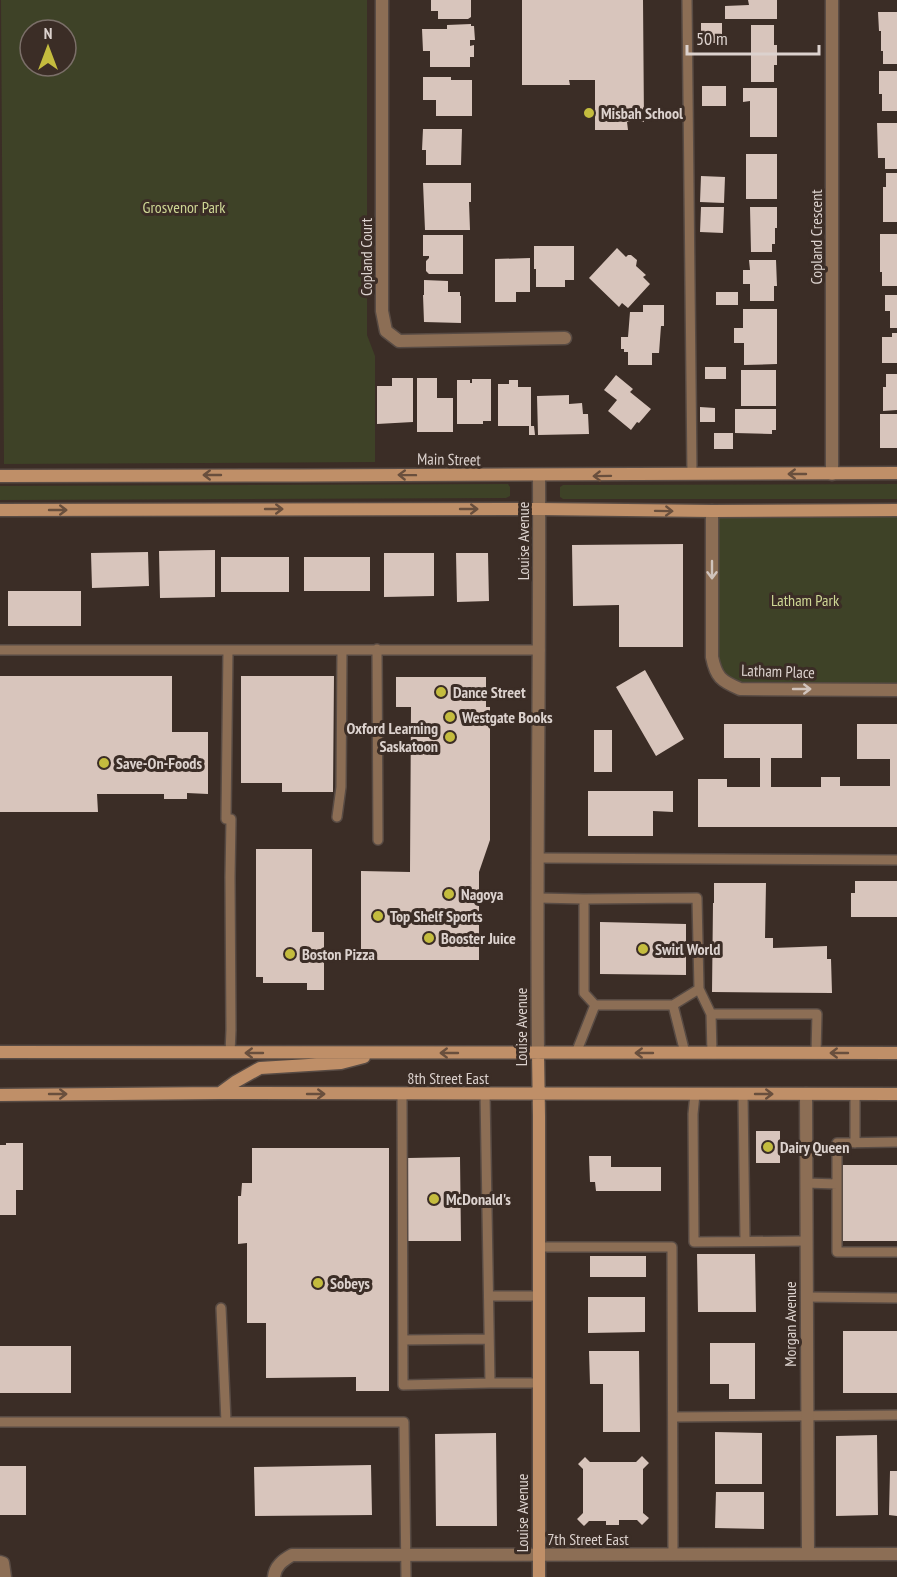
<svg xmlns="http://www.w3.org/2000/svg" width="897" height="1577" font-family="'PT Sans Narrow',sans-serif">
	<rect width="100%" height="100%" fill="#3b2d26"/>
	<path fill="#3e4227" fill-rule="evenodd" d="M1,0H367V335L375,356V462L4,464ZM30,30H66V66H30Z
		M508,484L510,487V496L506,498L0,500V486Z
		M897,484V499H563L560,497V487L563,485Z
		M897,510V690L740,689L715,670L712,511Z"/>
	<path fill="#d8c5bc" d="M431,0H471V17L468,19H438V11H431Z
		M522,0H643L644,122H627L628,130H595V80H569L570,85H522Z
		M748,0H777V19H725V6L749,5Z
		M878,12H897V64H883V51H881V31H879Z
		M701,23H722V43H701Z
		M471,24V26H474L475,40H470V46L474,45V57H470V67H430V51H423L422,29H447V25Z
		M751,25H774V45H777V65H774V82H751Z
		M879,71H897V111H882V94H879Z
		M423,77H451V80H472V116H436V100H423Z
		M702,86H726V106H702Z
		M743,88H777V137H750V101L743,102Z
		M877,123H897V169H885V158H878Z
		M423,129H462L461,165H426V150H422Z
		M746,154H777V199H746Z
		M886,173H897V222H883V187H886Z
		M701,176L725,177L724,203L700,202Z
		M423,183H471V202H469L470,230H425Z
		M701,207H724L723,233L700,232Z
		M750,207H777V228H775V244H772V252H751Z
		M880,234H897V286H882V272H880Z
		M423,235H463V274H429L426,271V261L429,258V256H423Z
		M534,246H574V280H565V287H536V269H534Z
		M617,248L626,257L628,255H631L637,260L636,266L646,275L643,277L650,284L628,308L622,303L619,307L589,278Z
		M530,258V292H516V302H495V259Z
		M749,260H776L777,286H774V301H750V284H743V270H750Z
		M424,280L448,281V292H460V296H461V323L424,322L423,295H424Z
		M716,292H738V305H716Z
		M885,295H897V328H890V311H885Z
		M643,305H664V326H661L659,353H652V365H628V352H624V349H621V337H628L630,312H643Z
		M743,309H777V364L744,365V343H734V328H743Z
		M892,333H897V363H882V337H892Z
		M705,367H726V379H705Z
		M741,370H776V406H741Z
		M886,374H897V410L883,411V387H886Z
		M616,375L633,389L630,392L651,409L639,423L637,422L631,430L608,411L617,400L604,390Z
		M392,378H413V422L377,424V386H392Z
		M417,378H437V398H453V432H417Z
		M472,379H491V421H483V424H457V380H470V383H472Z
		M509,380H518V387H531V426H534L535,435H529V426H498V384H509Z
		M569,395V404L582,403L583,414H588L589,434L538,435L537,396Z
		M700,407L715,408V422H700Z
		M735,409H776V430H772V434L735,433Z
		M880,414H897V448H880Z
		M714,433H733V449H714Z
		M683,544V647H619V605L573,606L572,545Z
		M215,550V597L160,598L159,551Z
		M148,552L149,586L92,588L91,553Z
		M384,553H434V596L384,597Z
		M456,553H488L489,601L457,602Z
		M221,557H289V592H221Z
		M304,557H370V591H304Z
		M8,591H81V626H8Z
		M645,670L684,739L656,756L616,687Z
		M0,676H172V732H208V794L187,793V799H164V794H97L98,812H0Z
		M241,676H334L333,792H282V783H241Z
		M396,677H486V707H490V840L479,872V960H361V871L410,872L411,707H396Z
		M724,724H802V758H771V787H821V777H840V786H890V759H857V724H897V827H698V779H727V787H760V758H724Z
		M594,730H612V772H594Z
		M588,791H673V812L653,811V836H588Z
		M256,849H312V932H324V990H307V983H263V977H256Z
		M855,881H897V917H851V893H855Z
		M714,883H766L765,938H773V948L827,946V959H831L832,993L712,992L713,903H714Z
		M600,922L686,924V975L600,974Z
		M756,1131H780V1163H756Z
		M6,1143H23V1190H16V1215H0V1145H6Z
		M252,1148H389V1391H356V1377L266,1378V1323H247V1243L238,1244V1196H241L242,1183H252Z
		M589,1156H611V1167H661V1191H596L595,1182H590Z
		M460,1157L461,1241H408V1158Z
		M841,1165H897V1241H841Z
		M697,1254H755L756,1312H698Z
		M590,1256H646V1277H590Z
		M588,1297H645V1332L588,1333Z
		M843,1331H897V1393H843Z
		M710,1343H755V1399H729V1384H710Z
		M0,1346H71V1393H0Z
		M589,1351H639L640,1432H603V1384H590Z
		M715,1432L762,1433V1484H715Z
		M496,1433L497,1526H436L435,1434Z
		M877,1435L878,1515L836,1516V1436Z
		M642,1456L649,1463L643,1469V1513L649,1518L642,1525L637,1520H619V1525H606V1521H589L584,1526L577,1519L583,1513V1469L578,1464L585,1457L590,1462H636Z
		M371,1465L372,1515L255,1516L254,1467Z
		M0,1466H26V1515H0Z
		M890,1471H897V1516L889,1515Z
		M716,1492H764V1529L715,1528Z"/>
	<g fill="none" stroke-linecap="round" stroke-linejoin="round">
		<defs>
			<path id="lane" d="M687,0L692,474
				M377,649L378,840
				M0,650H540
				M228,650L226,819H231L230,877L231,1030L230,1053
				M337,817L341,787L342,650
				M538,858L897,860
				M538,898L584,899
				M699,989L711,1014H817L816,1053
				M595,1005L584,993V899L697,898L699,989L673,1005
				M711,1014L712,1053
				M576,1053L595,1005H673L685,1053
				M402,1094L403,1385L490,1383
				M485,1094L490,1383H538
				M695,1094L693,1114L694,1242L806,1241
				M743,1094L745,1241
				M855,1094V1143
				M897,1142L837,1143V1252H897
				M806,1183L837,1184
				M539,1247H672L673,1555
				M489,1296H539
				M806,1297L897,1298
				M221,1308L226,1422
				M403,1340L489,1339
				M673,1417L897,1415
				M0,1422H404L406,1577"/>
			<path id="street" d="M382,0V311L386,331L399,341L565,338
				M832,0V474
				M712,511V657C716,677 721,681 740,689L897,690
				M538,1053C536,861 540,669 539,476
				M806,1094L808,1554
				M0,1562L3,1563L5,1577
				M274,1577C275,1566 283,1560 292,1555L897,1554"/>
			<path id="secondary" d="M0,476C299,475 598,476 897,473
				M0,510L539,509L712,511L897,510
				M0,1052L897,1053
				M538,1053L539,1116V1577
				M220,1093L235,1082L260,1068L341,1063L364,1057
				M0,1095L220,1093L897,1094"/>
		</defs>
		<use href="#lane" stroke="#584b44" stroke-width="12"/>
		<use href="#street" stroke="#584b44" stroke-width="15"/>
		<use href="#secondary" stroke="#584b44" stroke-width="15"/>
		<use href="#lane" stroke="#8c6e55" stroke-width="9"/>
		<use href="#street" stroke="#8c6e55" stroke-width="12"/>
		<use href="#secondary" stroke="#bf8f68" stroke-width="12"/>
	</g>
	<defs><path id="oneway-shaft" d="M-6 0H5M1.5-3L5.5 0L1.5 3" fill="none" stroke-width="1.6" stroke-linecap="round" stroke-linejoin="round" transform="scale(1.5)"/></defs>
	<g stroke="#694f3d">
		<use href="#oneway-shaft" transform="translate(797 474) rotate(180)"/>
		<use href="#oneway-shaft" transform="translate(212 475) rotate(180)"/>
		<use href="#oneway-shaft" transform="translate(407 475) rotate(-179)"/>
		<use href="#oneway-shaft" transform="translate(602 476) rotate(179)"/>
		<use href="#oneway-shaft" transform="translate(274 509)"/>
		<use href="#oneway-shaft" transform="translate(469 509)"/>
		<use href="#oneway-shaft" transform="translate(58 510)"/>
		<use href="#oneway-shaft" transform="translate(664 511) rotate(1)"/>
		<use href="#oneway-shaft" transform="translate(254 1053) rotate(180)"/>
		<use href="#oneway-shaft" transform="translate(449 1053) rotate(180)"/>
		<use href="#oneway-shaft" transform="translate(644 1053) rotate(180)"/>
		<use href="#oneway-shaft" transform="translate(839 1053) rotate(-180)"/>
		<use href="#oneway-shaft" transform="translate(58 1094)"/>
		<use href="#oneway-shaft" transform="translate(316 1094)"/>
		<use href="#oneway-shaft" transform="translate(764 1094)"/>
	</g>
	<g stroke="#d0c3bc">
		<use href="#oneway-shaft" transform="translate(712 570) rotate(90)"/>
		<use href="#oneway-shaft" transform="translate(802 689)"/>
	</g>
	<g fill="#c4bc3e" stroke="#3b2d26" stroke-width="2">
		<circle cx="589" cy="113" r="6"/>
		<circle cx="441" cy="692" r="6"/>
		<circle cx="450" cy="717" r="6"/>
		<circle cx="450" cy="737" r="6"/>
		<circle cx="104" cy="763" r="6"/>
		<circle cx="449" cy="894" r="6"/>
		<circle cx="378" cy="916" r="6"/>
		<circle cx="429" cy="938" r="6"/>
		<circle cx="643" cy="949" r="6"/>
		<circle cx="290" cy="954" r="6"/>
		<circle cx="768" cy="1147" r="6"/>
		<circle cx="434" cy="1199" r="6"/>
		<circle cx="318" cy="1283" r="6"/>
	</g>
	<g text-anchor="middle" stroke-width="6" stroke-linejoin="round" paint-order="stroke">
		<g font-size="16" font-weight="bold" fill="#dcd2ce" stroke="#3b2d26" text-anchor="start">
			<text x="601" y="119">Misbah School</text>
			<text x="453" y="698">Dance Street</text>
			<text x="462" y="723">Westgate Books</text>
			<text x="438" y="734" text-anchor="end">Oxford Learning<tspan x="438" dy="18">Saskatoon</tspan></text>
			<text x="116" y="769">Save-On-Foods</text>
			<text x="461" y="900">Nagoya</text>
			<text x="390" y="922">Top Shelf Sports</text>
			<text x="441" y="944">Booster Juice</text>
			<text x="655" y="955">Swirl World</text>
			<text x="302" y="960">Boston Pizza</text>
			<text x="780" y="1153">Dairy Queen</text>
			<text x="446" y="1205">McDonald's</text>
			<text x="330" y="1289">Sobeys</text>
		</g>
		<g font-size="16" fill="#ced795" stroke="#3b2d26">
			<text x="184" y="213">Grosvenor Park</text>
			<text x="805" y="606">Latham Park</text>
		</g>
		<g font-size="16" fill="#dcd2ce" stroke="#3b2d26">
			<text transform="translate(816 237) rotate(-90)" y="6">Copland Crescent</text>
			<text transform="translate(366 257) rotate(-90)" y="6">Copland Court</text>
			<text transform="translate(449 459) rotate(1)" y="6">Main Street</text>
			<text transform="translate(523 541) rotate(-90)" y="6">Louise Avenue</text>
			<text transform="translate(778 671) rotate(2)" y="6">Latham Place</text>
			<text transform="translate(521 1027) rotate(-90)" y="6">Louise Avenue</text>
			<text x="448" y="1084">8th Street East</text>
			<text transform="translate(790 1324) rotate(-90)" y="6">Morgan Avenue</text>
			<text transform="translate(522 1513) rotate(-90)" y="6">Louise Avenue</text>
			<text x="588" y="1545">7th Street East</text>
		</g>
	</g>
	<g transform="translate(48 48)"><circle r="28" fill="#3b2d26" stroke="#7b6f69" stroke-width="1.5"/>
	<path d="M0-4.5L10 22L0 15L-10 22Z" fill="#c4bc3e"/>
	<text y="-9" font-size="16" font-weight="bold" text-anchor="middle" fill="#dcd2ce">N</text>
	</g>
	<path d="M687 45v9h132v-9" fill="none" stroke="#dcd2ce" stroke-width="3"/>
	<text x="696" y="45" font-size="18" fill="#dcd2ce" stroke="#3b2d26" stroke-width="4.5" paint-order="stroke">50 m</text>
</svg>
